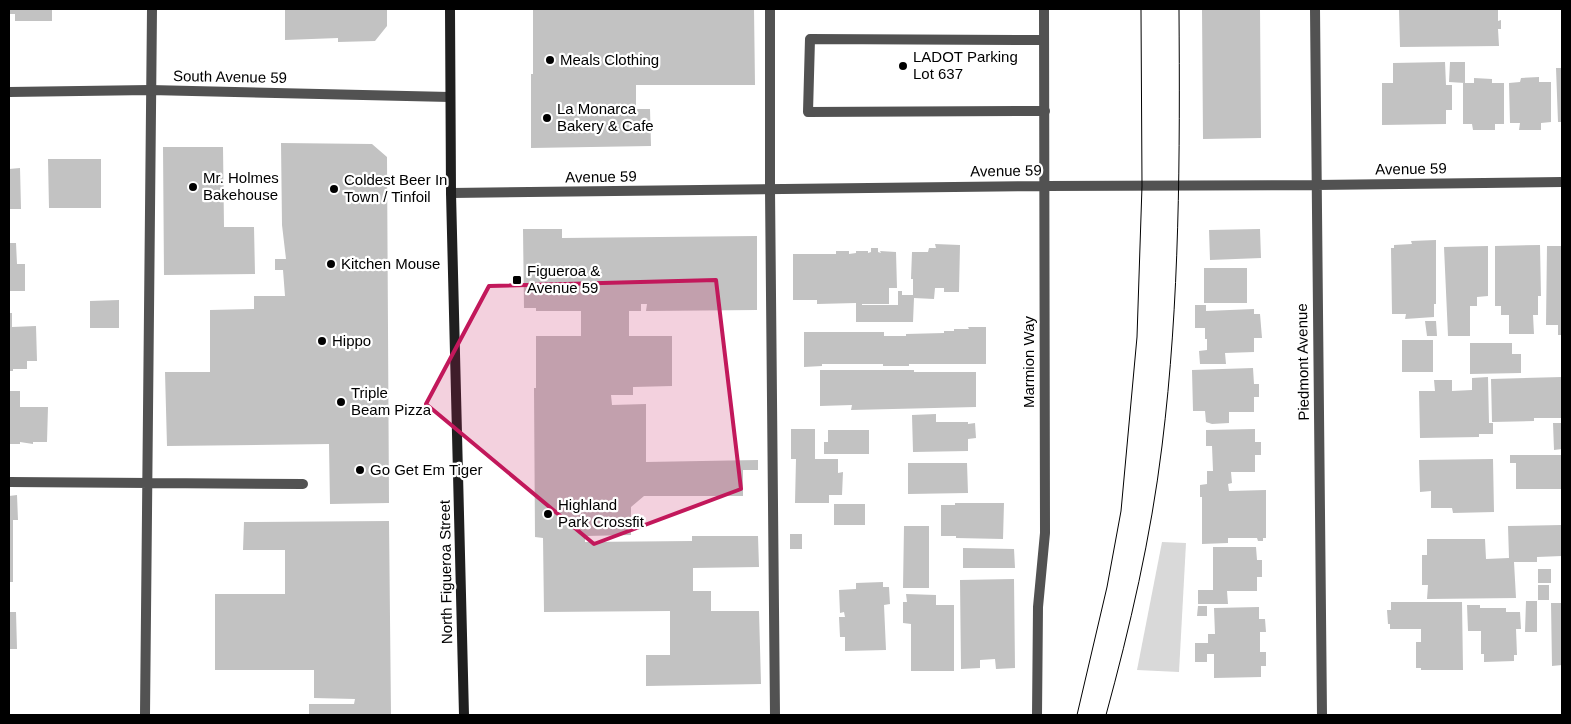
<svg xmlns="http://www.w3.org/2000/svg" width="1571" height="724" font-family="Helvetica,sans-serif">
	<rect width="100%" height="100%" fill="#fff"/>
	<path fill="#d9d9d9" d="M1162,542L1186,543L1179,672L1137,670Z"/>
	<path fill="#c2c2c2" d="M9,9H52V21H15V14H9Z
		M285,9H387V26L375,41L338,42V38L285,40Z
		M533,9H754L755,85H636V109H650L651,146L531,148V74H533Z
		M1202,9H1260L1261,138L1203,139Z
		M1399,9H1498V21L1501,20V29H1498L1499,46L1400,47Z
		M1445,62L1446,85H1452V110H1446V124L1382,125V83H1393V63Z
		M1450,62H1465V83L1449,82Z
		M1556,68H1562V122H1558Z
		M1539,77V82H1551V122L1541,123V130H1519L1520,123H1510L1509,83L1520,82L1521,78Z
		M1474,78L1492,79V83H1504V124H1495V130H1473L1472,124H1463V83H1474Z
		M281,143L372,144L387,157L389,503L330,504L329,444L167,446L165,372H210V310L254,309V296H285L283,270H275V259H286L282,225Z
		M163,147H223L224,227H254L255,274L164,275Z
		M48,159H101V208H49Z
		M20,168L21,209H9V169Z
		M523,229H562V238L757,236V310L646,311L647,304H641V311H629V336H672V386L633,387V395H611L612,405L646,404V462L758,460V470H743V496H644L631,507V535L585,536V542L692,541V536H758L759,567L693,568V591H711V611H759L761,684L646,686V655H670V611L544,612L543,538L535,537L534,388H536V336H581V311H536V308H524Z
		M1260,229L1261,258L1210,260L1209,230Z
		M1436,240V304H1434V317L1405,319L1406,314H1392L1391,248H1394V245L1412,244L1411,241Z
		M9,243H16L17,264H25V291H9Z
		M935,244L960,245L959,292H944V288H935L934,299L914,298L913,322H856V303L817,304V300H793V254H836V251H849V254L856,253V251H868V253L871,252V248H878V252L881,253L880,251L896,252L897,288H889V304H862V305H898V291H902V295H913V279H911L912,252H928L929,248H936Z
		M1540,245L1541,296H1538V315H1533L1534,334H1509V315H1501V306H1495V246Z
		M1488,246V296L1477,297V306H1470V336H1448L1444,247Z
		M1547,246H1562V335H1558V325H1546Z
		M1204,268H1247V303H1204Z
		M119,300V328H90V301Z
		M1195,305H1206V311L1254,309V314H1260L1262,338H1254V352L1225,353L1226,364H1200L1199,351L1207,350V339H1205V328H1195Z
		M9,313H12V327L36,326L37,361H27V369H13V371H9Z
		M1425,321H1436L1437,336H1427Z
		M968,327H986V364H909V366H883V364H822V366L804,367V332H884V336H906V334L944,333V331H954V329H969Z
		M1402,340H1433V372H1402Z
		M1470,343H1512V354H1521V373L1470,374Z
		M1253,368L1254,384H1259V397H1254V412H1229V423L1212,424L1206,422L1205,411H1193L1192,370Z
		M820,370H914V372H976V407L851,410L852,405L820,406Z
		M1488,377L1489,423H1493V434H1479V437L1420,438L1419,391H1435L1434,380H1452V391L1472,390V378Z
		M1562,377V418H1534V421L1492,422L1491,379Z
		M9,391H20V407H48L47,442H33V444L20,442V444H9Z
		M936,414V422H968V424L975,423L976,438L968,439V451L913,452L912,415Z
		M1553,423H1562V449L1554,450Z
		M791,429H815V459H838V473L843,472L842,495H829V503H795L796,459H791Z
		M1255,429V442H1261V455H1255V472H1231L1232,483L1228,484L1229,491L1266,490V538H1263V541H1258L1257,538H1228V543L1202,544V497H1200V485L1207,484V471H1213L1212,446H1206V430Z
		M828,430H869V454H824V442H828Z
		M1510,455H1562V489H1516V463H1510Z
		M1493,459L1494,512L1453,513L1452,508H1431V491L1420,492L1419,460Z
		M908,463H967L968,493L908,494Z
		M17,495L18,520H13V582H9V496Z
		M955,503H1004L1003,539L956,538V536H941V505H955Z
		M834,504H865V525H834Z
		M389,521L391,715H309V704H354L355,699L314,698V670H215V594H285V550H243L244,522Z
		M1562,525V556L1537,557V562H1514L1516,598L1427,599L1428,585H1422V555H1427V539H1485L1486,559L1509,558L1508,526Z
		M904,526H929V588H903Z
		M790,534H802V549H790Z
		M1213,547H1256L1257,560H1262V577H1257V591H1227L1228,604H1198V590H1213Z
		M963,548L1014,549L1015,568H963Z
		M1538,569H1551V583H1538Z
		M1014,579L1015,668L996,669L995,659L980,660V668L961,669L960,580Z
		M883,582V587H889L890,604L884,605L886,650L845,651V637H840L839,617H845L844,612L840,613L839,590L856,589V583Z
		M1538,585H1549V600H1538Z
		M906,594L936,595V605H954V671H911V624L903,623V602H907Z
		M1526,601H1537V632H1525Z
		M1391,602H1462L1463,670H1421V668H1416V642H1421V629H1390V624H1388L1387,610H1391Z
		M1551,603H1562V665L1552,666Z
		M1467,605H1480V608H1506V612H1520L1521,629H1516L1517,655H1514V661L1484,662V654H1481V631H1468Z
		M1198,606H1207V616H1197Z
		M1259,607V619H1265L1266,632H1260V652H1266V666H1261V677L1214,678V654H1207V662H1195V643H1208V634H1215L1214,608Z
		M9,612H16L17,649H9Z"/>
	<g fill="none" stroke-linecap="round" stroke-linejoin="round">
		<path stroke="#525252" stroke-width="10" d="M770,9V190L775,715
			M1044,40L810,39L808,112L1045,111
			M9,482L303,484
			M145,715L152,9"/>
		<path stroke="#525252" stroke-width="10" d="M1315,9L1322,715
			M9,92L150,90L450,97
			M451,193L1045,186L1316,185L1562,182
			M1037,715L1038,607L1045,533L1044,9"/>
		<path stroke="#1f1f1f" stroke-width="10" d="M450,9L451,193L464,715"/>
		<path stroke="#000" stroke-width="1" d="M1077,715L1107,587L1121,511L1137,337L1142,186L1141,9
			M1106,715C1130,627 1151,537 1162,446C1180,301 1180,155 1179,9"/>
	</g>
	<path fill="#c2185b" fill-opacity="0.2" stroke="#c2185b" stroke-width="4" stroke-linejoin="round" d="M716,280L741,489L594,544L426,404L489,286Z"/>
	<g fill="#000" stroke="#fff" stroke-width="2">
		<circle cx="550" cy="60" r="5"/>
		<circle cx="903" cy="66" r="5"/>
		<circle cx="547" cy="118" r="5"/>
		<circle cx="193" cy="187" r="5"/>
		<circle cx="334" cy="189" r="5"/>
		<circle cx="331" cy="264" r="5"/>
		<rect x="512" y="275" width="10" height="10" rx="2.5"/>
		<circle cx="322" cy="341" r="5"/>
		<circle cx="341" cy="402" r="5"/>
		<circle cx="360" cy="470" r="5"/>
		<circle cx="548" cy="514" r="5"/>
	</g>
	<g text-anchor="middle" stroke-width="4.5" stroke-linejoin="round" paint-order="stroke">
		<g font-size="15" fill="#000" stroke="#fff" text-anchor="start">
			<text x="913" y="62">LADOT Parking<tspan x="913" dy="17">Lot 637</tspan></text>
			<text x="560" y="65">Meals Clothing</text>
			<text x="557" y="114">La Monarca<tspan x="557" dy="17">Bakery &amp; Cafe</tspan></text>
			<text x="203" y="183">Mr. Holmes<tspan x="203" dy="17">Bakehouse</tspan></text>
			<text x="344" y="185">Coldest Beer In<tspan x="344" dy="17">Town / Tinfoil</tspan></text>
			<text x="341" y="269">Kitchen Mouse</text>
			<text x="527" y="276">Figueroa &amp;<tspan x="527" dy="17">Avenue 59</tspan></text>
			<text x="332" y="346">Hippo</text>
			<text x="351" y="398">Triple<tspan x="351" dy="17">Beam Pizza</tspan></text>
			<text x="370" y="475">Go Get Em Tiger</text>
			<text x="558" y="510">Highland<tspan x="558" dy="17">Park Crossfit</tspan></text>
		</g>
		<g font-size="15" fill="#000" stroke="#fff">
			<text transform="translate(230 77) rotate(1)" y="5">South Avenue 59</text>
			<text transform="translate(1411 169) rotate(-1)" y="5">Avenue 59</text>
			<text transform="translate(1006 171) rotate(-1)" y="5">Avenue 59</text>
			<text transform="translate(601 177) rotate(-1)" y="5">Avenue 59</text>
			<text transform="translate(1029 362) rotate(-90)" y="5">Marmion Way</text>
			<text transform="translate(1303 362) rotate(-91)" y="5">Piedmont Avenue</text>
			<text transform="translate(446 572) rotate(-91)" y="5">North Figueroa Street</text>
		</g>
	</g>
	<rect width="1571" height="724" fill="none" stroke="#000000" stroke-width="20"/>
</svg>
